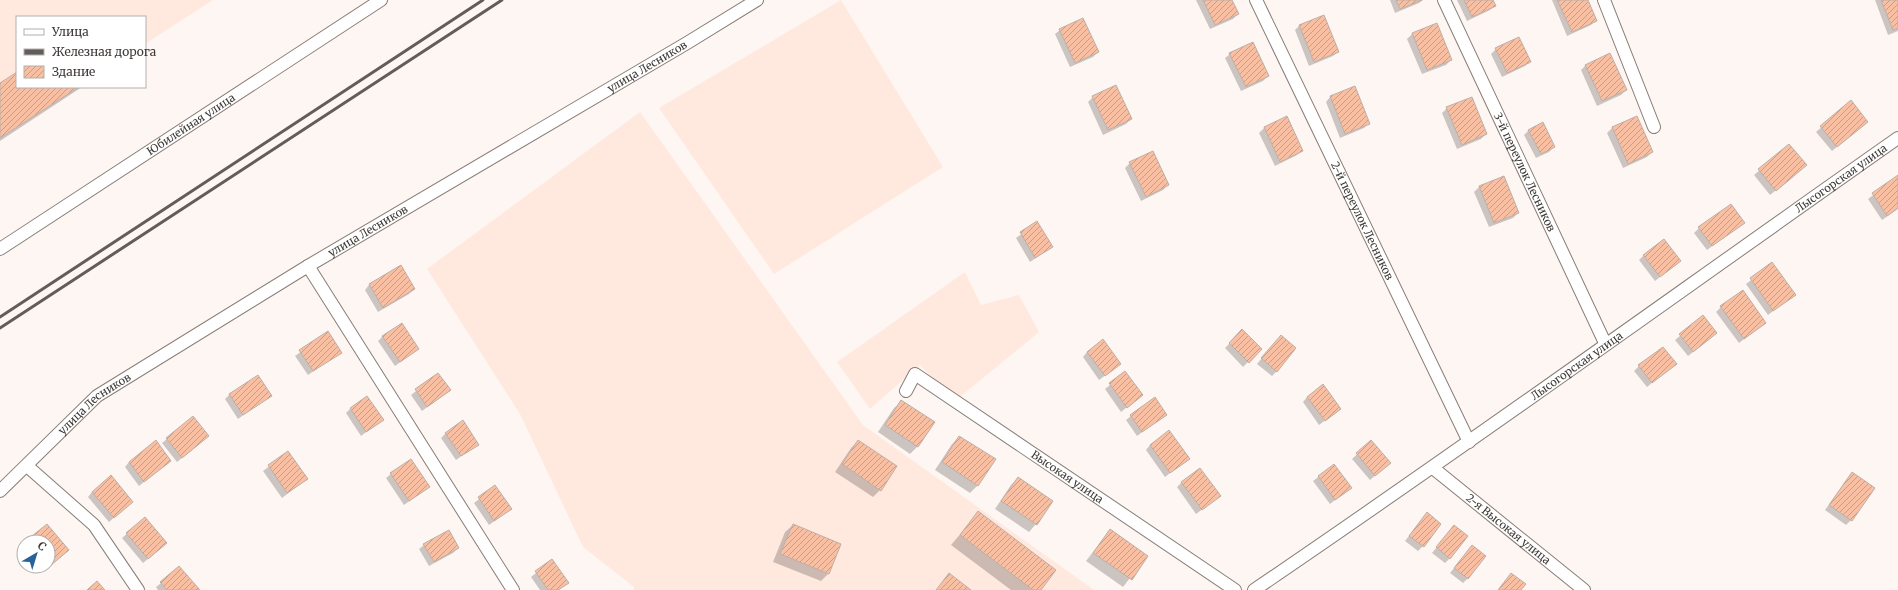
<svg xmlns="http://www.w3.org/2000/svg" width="1898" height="590" font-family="Merriweather,serif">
	<defs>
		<pattern id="building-hatch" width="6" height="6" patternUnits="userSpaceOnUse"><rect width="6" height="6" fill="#f8bfa2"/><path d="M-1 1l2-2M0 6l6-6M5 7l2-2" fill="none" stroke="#ca9c85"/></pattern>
	</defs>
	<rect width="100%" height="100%" fill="#fef6f2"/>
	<path fill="#ffe9df" d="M0,0H213L145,44V17H17V87H79L0,138Z
		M841,0L943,167L774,274L659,108Z
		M640,112L863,425L1094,590H634V587L583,547L520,414L427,269Z
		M965,272L981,305L1019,295L1039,332L955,401L920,365L870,409L837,362Z"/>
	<path fill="#0003" d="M1196,0H1231L1238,14L1233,19L1210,29Z
		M1390,0H1423L1419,3L1395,13Z
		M1457,0H1492L1495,5L1490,10L1467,21Z
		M1552,0H1586L1596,20L1591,25L1567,36Z
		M1875,0H1898V31L1888,35Z
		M1437,24L1451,60L1446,65L1422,74L1407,39L1412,34Z
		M1299,26L1338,52L1333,56L1309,66L1295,30Z
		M1060,30L1098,52L1093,57L1070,67L1055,34Z
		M1496,49L1530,61L1525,66L1502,77L1491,54Z
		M1230,54L1268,76L1263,81L1241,91L1225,58Z
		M1586,65L1626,90L1621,95L1597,106L1581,70Z
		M17,73V87H82L0,141V84Z
		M1355,88L1369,123L1364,128L1340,138L1326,102L1330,97Z
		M1093,97L1131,119L1126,124L1103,135L1088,102Z
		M1850,102L1862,126L1832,151L1816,132Z
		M1447,108L1486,134L1481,139L1457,149L1442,113Z
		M1636,117L1652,152L1647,157L1623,168L1607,133L1612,128Z
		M1287,118L1302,150L1297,155L1275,166L1259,133L1264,128Z
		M1529,130L1554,147L1549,152L1536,158L1524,135Z
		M1789,145L1801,170L1770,195L1754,175Z
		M1130,163L1168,185L1163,190L1141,201L1125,168Z
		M1898,176V209L1882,220L1868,199Z
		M1479,187L1518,213L1513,218L1489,227L1474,192Z
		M1037,223L1052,247L1030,262L1016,238Z
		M1743,223L1707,250L1694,233L1699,228Z
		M1644,255L1680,261L1655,281L1639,260Z
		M1772,264L1794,295L1768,315L1746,284Z
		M401,267L414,289L409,294L378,312L365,290L369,285Z
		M1721,307L1765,323L1739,343L1716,312Z
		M1703,317L1711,338L1688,356L1675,340Z
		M1242,331L1261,349L1243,367L1225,348Z
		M327,333L340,353L308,375L295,356Z
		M383,336L418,349L395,366L378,341Z
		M1276,341L1277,371L1272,376L1257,364Z
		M1087,352L1115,368L1099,380L1083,357Z
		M1675,364L1647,387L1634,371L1639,366Z
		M1125,373L1142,395L1121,412L1105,389Z
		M438,374L450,390L422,411L411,395Z
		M230,394L270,396L238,419L225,399Z
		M1307,397L1335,413L1319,425L1303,402Z
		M902,401L918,446L910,454L878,432L894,408Z
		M350,409L382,420L361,436L346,413Z
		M1166,415L1137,436L1126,420L1131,416Z
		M446,433L478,444L456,460L441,438Z
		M959,437L978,485L970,493L935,470L952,444Z
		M167,439L203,441L177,462L162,443Z
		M858,441L880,490L873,497L835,472L851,448Z
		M1371,441L1385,467L1370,480L1352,459Z
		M1150,445L1188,459L1165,477L1146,450Z
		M288,452L307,479L282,498L263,471Z
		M129,462L165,465L139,486L125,467Z
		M1334,465L1351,488L1330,504L1313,481Z
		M1852,473L1851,520L1846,525L1825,510Z
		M391,474L429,487L404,505L386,478Z
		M1018,478L1052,501L1036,524L1029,532L995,509L1011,485Z
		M1182,482L1215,500L1196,514L1177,487Z
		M495,487L511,509L489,525L474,503Z
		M92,492L127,506L109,522L88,497Z
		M979,512L1040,590H1011L951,545Z
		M145,518L161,548L143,563L122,538Z
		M1422,519L1423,546L1418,551L1405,541Z
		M47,525L63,555L44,570L40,566H48V542H27Z
		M793,525L840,544L828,574L821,581L773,562L785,532Z
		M1454,526L1450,558L1445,563L1432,553Z
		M1110,530L1147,556L1123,587L1086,561Z
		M424,545L458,548L453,553L429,566L419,549Z
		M1472,546L1468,578L1463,583L1450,573Z
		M552,560L567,583L559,590H540L531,577Z
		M161,583L198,590H158L156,587Z"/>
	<path fill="url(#building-hatch)" stroke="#bdb0aa" d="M1203,0H1232L1239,14L1215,25Z
		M1396,0H1422L1400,9Z
		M1464,0H1493L1496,6L1472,17Z
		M1557,0H1588L1597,21L1572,32Z
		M1881,0H1898V28L1893,30Z
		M1324,15L1339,52L1314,62L1299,25Z
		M1083,18L1099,52L1075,63L1059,29Z
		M1437,23L1452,60L1427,70L1412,33Z
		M1519,37L1531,62L1507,73L1495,48Z
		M1253,42L1269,76L1246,87L1229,53Z
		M1610,53L1627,90L1602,101L1585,65Z
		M17,72V87H79L0,138V83Z
		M1116,85L1132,119L1108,130L1092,96Z
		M1355,86L1370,124L1345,134L1330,96Z
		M1472,97L1487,134L1462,145L1446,107Z
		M1851,100L1868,122L1837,147L1820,126Z
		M1287,116L1303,151L1280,162L1264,127Z
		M1637,116L1653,152L1628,164L1612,127Z
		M1543,122L1555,147L1541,154L1528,130Z
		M1789,144L1807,165L1776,191L1758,169Z
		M1153,151L1169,185L1146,197L1129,162Z
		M1898,175V208L1887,216L1872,193Z
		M1504,176L1519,213L1494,223L1479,186Z
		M1731,204L1745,223L1712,246L1698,227Z
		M1037,221L1053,247L1035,258L1020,232Z
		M1664,239L1681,261L1660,277L1643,255Z
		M1772,262L1796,295L1773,311L1750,278Z
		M401,265L415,289L383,308L369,284Z
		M1743,290L1766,323L1744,339L1720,306Z
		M1703,315L1717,333L1693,352L1679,334Z
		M402,323L419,349L400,362L382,336Z
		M1242,329L1262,349L1249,363L1229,343Z
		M328,331L342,353L313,371L299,350Z
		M1281,335L1296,348L1277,372L1261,358Z
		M1103,339L1121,364L1105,376L1087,352Z
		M1663,347L1677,364L1652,383L1638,365Z
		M1125,371L1143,395L1127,408L1109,383Z
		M438,373L451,390L427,407L415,389Z
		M258,375L272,396L243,415L229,394Z
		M1323,384L1341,409L1325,421L1307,397Z
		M367,396L384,420L366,432L350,408Z
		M1155,397L1167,415L1142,432L1130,415Z
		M901,400L935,422L918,447L885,425Z
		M193,416L209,436L182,458L166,438Z
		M463,420L479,445L461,456L445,433Z
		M1169,430L1190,459L1170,473L1150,445Z
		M959,436L996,459L978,486L942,462Z
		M156,440L171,461L144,482L129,462Z
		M858,440L897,466L881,491L842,464Z
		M1371,440L1391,463L1375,476L1356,453Z
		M288,451L308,479L287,493L268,465Z
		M411,459L430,487L409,501L390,473Z
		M1334,464L1352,488L1335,500L1318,476Z
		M1200,468L1221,496L1202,510L1181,482Z
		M1852,472L1875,488L1852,521L1829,505Z
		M111,475L133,502L114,518L92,492Z
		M1018,477L1053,501L1037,525L1001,501Z
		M495,485L512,509L494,521L478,497Z
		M978,511L1056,570L1041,590H1033L960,535Z
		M1427,512L1441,524L1424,547L1409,536Z
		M145,517L167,543L148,559L126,533Z
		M47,524L69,550L50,566L48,565V542H29L27,540Z
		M793,524L841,544L829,574L780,554Z
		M1454,525L1468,536L1450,559L1436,547Z
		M1110,529L1148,556L1132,580L1093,553Z
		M449,530L459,548L434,562L423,544Z
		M1472,545L1486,556L1468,579L1454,568Z
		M552,559L569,583L558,590H548L535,571Z
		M179,566L200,590H167L160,582Z
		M949,573L971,590H936Z
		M1511,573L1526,584L1521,590H1498Z
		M97,581L105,590H87Z"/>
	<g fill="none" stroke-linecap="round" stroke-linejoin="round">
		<defs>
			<g id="minor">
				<path id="s1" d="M1256,0L1469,442"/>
				<path id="s2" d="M1444,0L1605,343"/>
				<path d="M1604,0L1654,127"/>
				<path id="s3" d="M0,249L381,0"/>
				<path d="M308,266L513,590"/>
				<path id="s4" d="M906,391L915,374L1235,590"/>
				<path d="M27,466L94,525L138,590"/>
				<path id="s5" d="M1433,468L1584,590"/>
				<path id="s6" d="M0,491L97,396L308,266L687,43L757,0"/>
				<path id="s7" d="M1254,590C1471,443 1683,289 1898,138"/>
			</g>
		</defs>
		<use href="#minor" stroke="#897d77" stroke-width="14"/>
		<use href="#minor" stroke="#fff" stroke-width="12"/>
		<path stroke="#625d5a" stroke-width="3" d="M0,317L483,0
			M0,328L502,0"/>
	</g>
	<g text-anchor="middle" stroke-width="4" stroke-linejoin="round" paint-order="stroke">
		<g font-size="11" fill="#3e3936" stroke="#fff">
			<text dy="4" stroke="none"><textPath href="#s6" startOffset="777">улица Лесников</textPath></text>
			<text dy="4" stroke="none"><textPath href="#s3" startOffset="228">Юбилейная улица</textPath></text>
			<text dy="4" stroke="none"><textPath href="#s2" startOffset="190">3-й переулок Лесников</textPath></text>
			<text dy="4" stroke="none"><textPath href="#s7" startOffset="717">Лысогорская улица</textPath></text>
			<text dy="4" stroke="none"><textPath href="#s1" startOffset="245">2-й переулок Лесников</textPath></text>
			<text dy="4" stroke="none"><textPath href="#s6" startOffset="453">улица Лесников</textPath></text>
			<text dy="4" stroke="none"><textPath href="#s7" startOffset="393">Лысогорская улица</textPath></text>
			<text dy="4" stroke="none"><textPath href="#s6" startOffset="129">улица Лесников</textPath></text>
			<text dy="4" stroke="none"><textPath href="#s4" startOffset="203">Высокая улица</textPath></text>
			<text dy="4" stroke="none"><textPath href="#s5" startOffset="97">2-я Высокая улица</textPath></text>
		</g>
	</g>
	<rect x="16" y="16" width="130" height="72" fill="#ffffff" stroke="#b2b0af"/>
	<rect x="24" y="29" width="20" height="6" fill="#ffffff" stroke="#b2b0af"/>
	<text x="52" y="36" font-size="12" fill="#3e3936">Улица</text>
	<rect x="24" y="49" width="20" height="6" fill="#625d5a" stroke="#b2b0af"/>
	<text x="52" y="56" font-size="12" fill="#3e3936">Железная дорога</text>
	<rect x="24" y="66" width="20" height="12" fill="url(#building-hatch)" stroke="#b2b0af"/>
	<text x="52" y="76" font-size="12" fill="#3e3936">Здание</text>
	<g transform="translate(36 554) rotate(38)"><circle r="19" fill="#ffffff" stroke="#b2b0af"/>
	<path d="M0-3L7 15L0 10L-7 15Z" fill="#29629a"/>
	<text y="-6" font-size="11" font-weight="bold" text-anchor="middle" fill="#3e3936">С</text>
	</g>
</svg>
